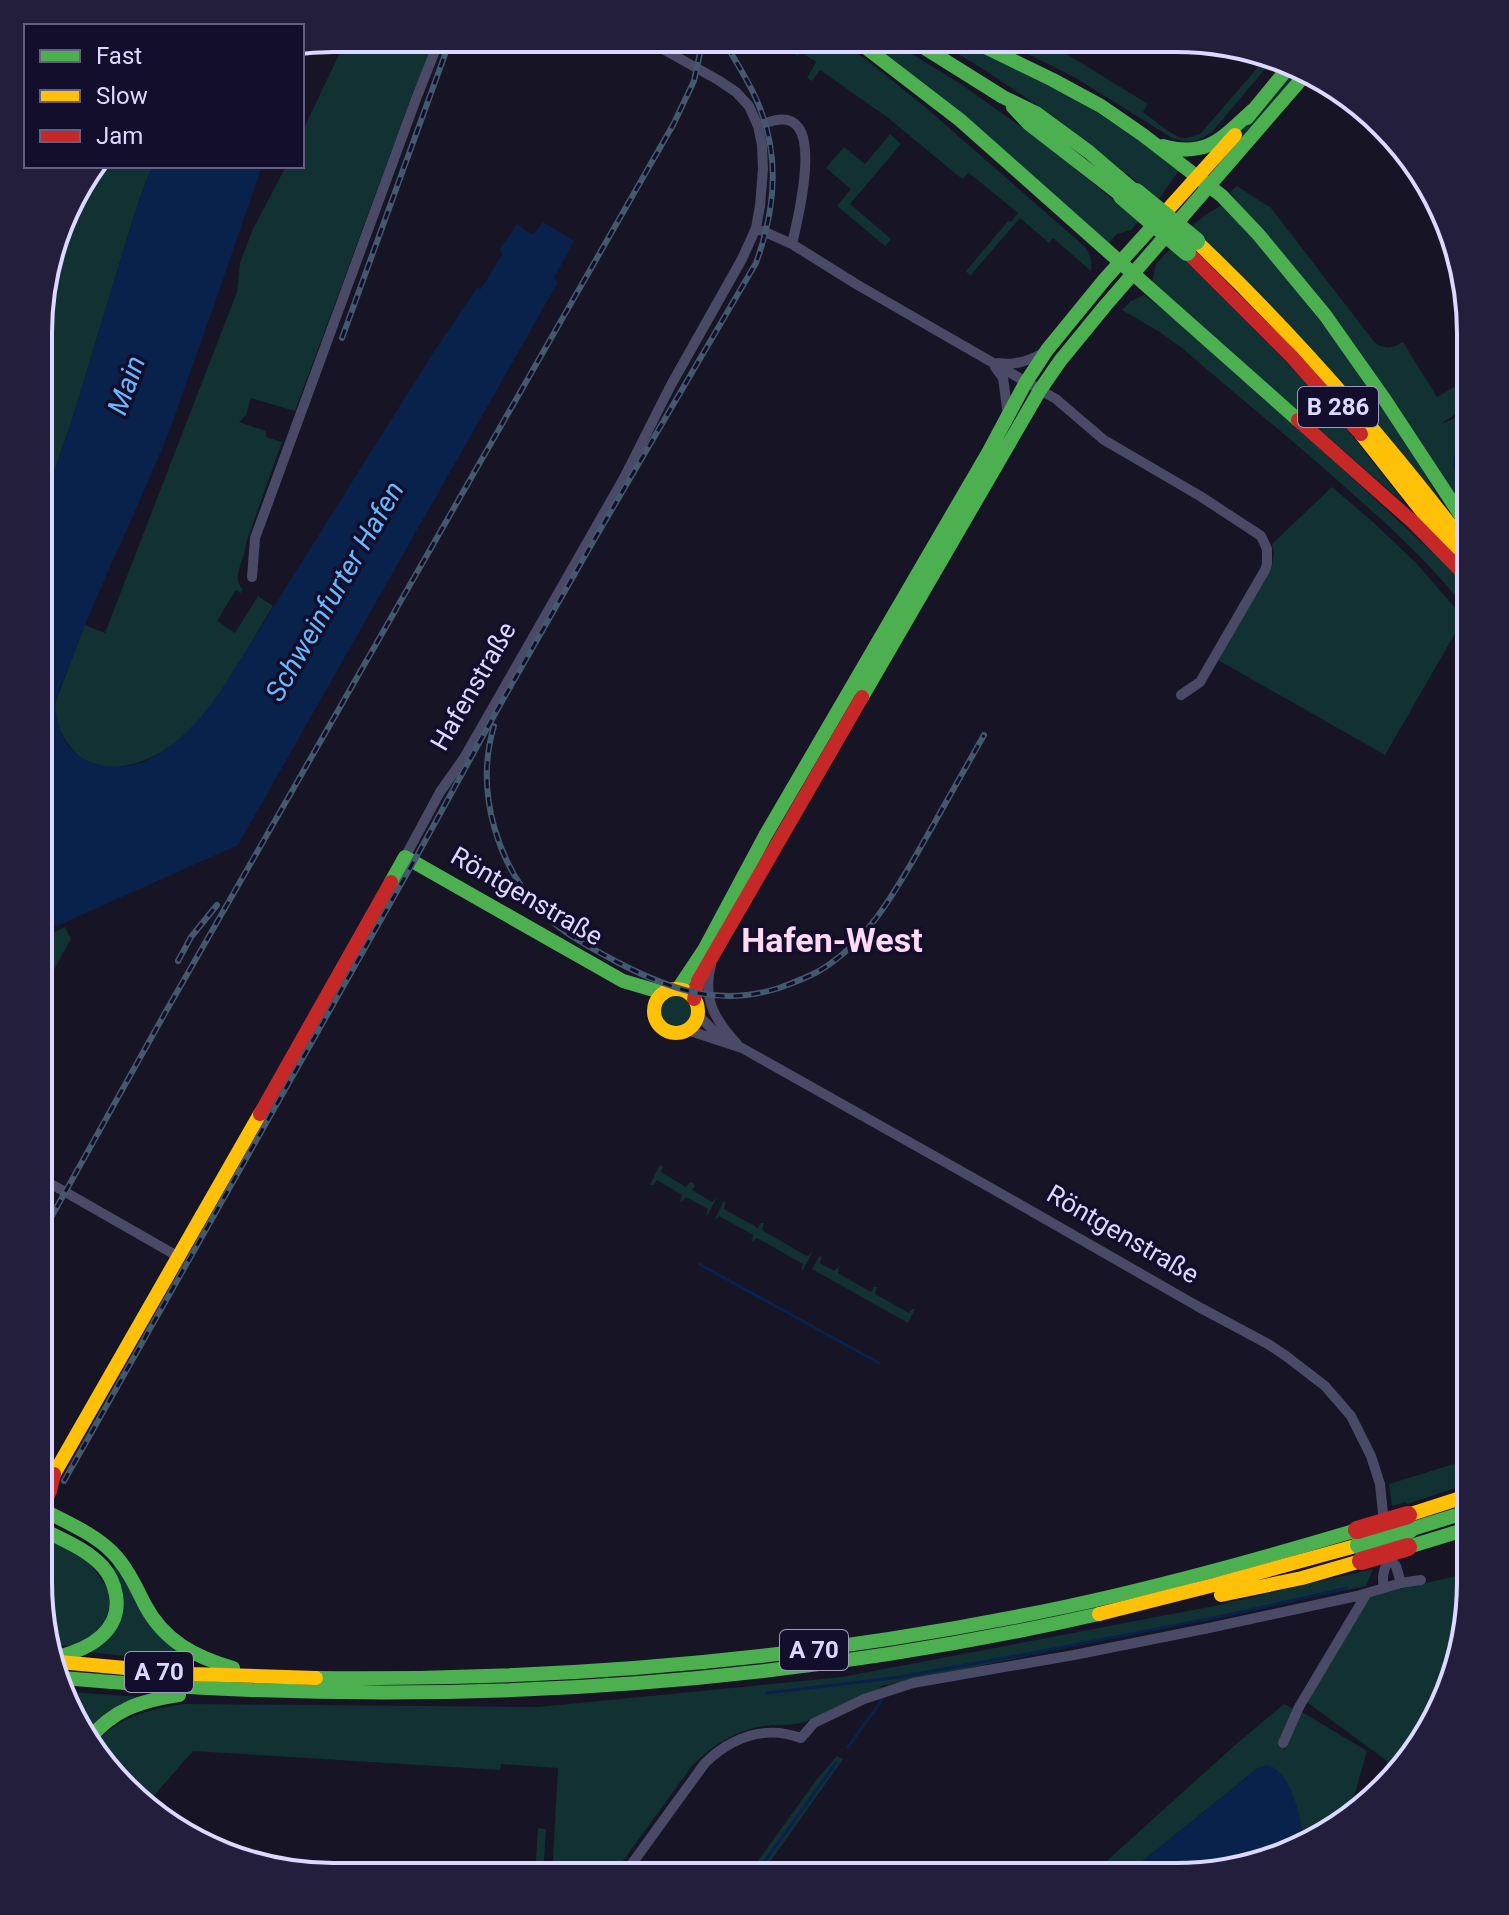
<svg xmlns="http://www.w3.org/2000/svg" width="1509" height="1915" font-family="Roboto,sans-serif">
	<rect width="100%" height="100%" fill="#171425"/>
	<path fill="#113132" d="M347,38H436L411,98L295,411L251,398L246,415L239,422L266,431V437L282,442L246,543C246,560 230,575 243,590L241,593L236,590L217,621L235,633L258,596L273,606C246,649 220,703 182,737C153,763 97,785 69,745C61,734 54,720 55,705C56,698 61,689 63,682C70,663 78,644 85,625L105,633L237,292L240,263L252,231L286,166H302V132Z
		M772,39H836L864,58L924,106L1085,247C1091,256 1092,261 1091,271L1053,238L1049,243L1020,218L970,276L966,271L1008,221L1011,222L1018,213L969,173L962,179L887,117L820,70L812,81L807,78L816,62L800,52L798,56Z
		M867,40H889L961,84L1045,144L1139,221L1131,230L1117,234L1108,244Z
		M935,40H960L1054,85L1181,167L1159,199L1053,116L983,69Z
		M1000,40H1044L1148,104L1143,112C1151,118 1173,136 1182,138C1188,139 1196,135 1201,133L1265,59L1271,62L1212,132C1199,142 1188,144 1172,138L1074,77Z
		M1292,70L1299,72L1223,163L1216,162Z
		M890,134L901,144L850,204L891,239L885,246L837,206L851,189L826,168L844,147L865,164Z
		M94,166H152L136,209L72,420L40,512L41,294L77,186Z
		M1237,186L1271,208L1375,343C1385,349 1392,349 1403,342L1437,397L1471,377V389L1467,392L1471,399V403L1441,424L1471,411V444H1469L1458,478L1471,497V522L1230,192Z
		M1223,204L1265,250L1371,387L1442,502L1190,227L1204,216Z
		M1171,248L1191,266L1324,400L1402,499L1400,500L1152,283L1156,264Z
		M1144,295L1205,342L1457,575L1471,593V616C1438,571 1397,533 1355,496C1299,445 1239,398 1182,348L1158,331L1122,310L1131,301Z
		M1332,487L1373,522L1417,564L1464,618L1385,755L1218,660L1272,565L1274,552L1272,544Z
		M65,927L71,939L39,997V939Z
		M661 1011a15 15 0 1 1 30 0a15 15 0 1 1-30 0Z
		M661,1165L663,1167L661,1172L686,1187L690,1182L693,1183L695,1186L692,1190L712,1202L717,1197L707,1216L706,1215L708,1209L686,1197L682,1202L680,1201L682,1195L657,1180L653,1185H650L659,1166Z
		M726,1201L724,1209L758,1228L761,1223H764L762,1230L805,1255L808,1256L813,1251L803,1270L801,1269L803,1264L757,1238L752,1242L753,1235L719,1216L714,1221L723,1202Z
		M819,1256L822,1257L820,1263L834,1271L839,1266L838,1273L871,1292L874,1287H877L875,1294L907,1312L909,1313L912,1309H915L908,1323L812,1269Z
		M1470,1459V1483L1407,1504L1406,1502L1392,1506L1389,1484Z
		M40,1539H47L87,1560L112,1594L104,1628L72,1646L55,1645L38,1582V1540Z
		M114,1563L192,1663L88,1652L105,1643Z
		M1373,1569L1366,1586L877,1687H883C859,1697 834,1711 810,1720C798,1725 785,1725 773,1725C741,1727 714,1743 692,1766L612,1876H552L558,1768L501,1764L500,1770L193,1751L150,1800L149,1806L94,1747C114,1717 150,1709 183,1704L538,1707L842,1677L1214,1606Z
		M1470,1573V1602L1422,1746L1382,1782L1387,1761L1308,1703L1307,1695L1368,1596Z
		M67,1692L141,1697L82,1735L77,1729Z
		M1284,1704L1297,1711L1280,1739L1285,1751L1287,1739L1302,1712L1367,1751L1349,1814L1323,1838L1304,1843L1297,1809L1258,1768L1124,1876H1090L1234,1746Z
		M837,1756L843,1759L760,1876H747L817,1779Z
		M538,1828L546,1829L543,1876H535Z"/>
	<path fill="#08224c" d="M152,166H262C237,239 212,312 186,384C177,409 169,434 158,458C131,523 99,587 74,653C69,667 57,692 55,705C55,713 58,721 60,729C70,765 114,774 145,761C178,746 200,720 220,692L435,350L477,288L481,289L502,255L500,249L517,224L533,235L543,222L574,241L554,278L558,282L238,845L39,934L40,512L72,420L136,209Z
		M1469,444H1471V497C1463,485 1444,464 1458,450C1461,447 1465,446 1469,444Z
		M1267,1765C1293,1772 1301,1820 1304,1843L1195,1876H1124L1252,1773L1258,1768Z"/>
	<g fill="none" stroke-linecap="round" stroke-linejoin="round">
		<path stroke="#08224c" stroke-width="3" d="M699,1264L879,1363
			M767,1693L893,1678L1033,1653L1228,1615L1347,1588
			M848,1747L882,1700
			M754,1876L836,1763"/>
		<path stroke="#4a4966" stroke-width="10" d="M758,126C770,121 788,114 798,127C815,148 798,219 792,244
			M756,228L792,244L856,284L1056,399L1104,440L1200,496L1252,530L1261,536L1267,549V564L1265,570L1200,682L1181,695
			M998,363C1015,366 1029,361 1043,353
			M995,367L1003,378L1008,415
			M252,577L255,538L416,99L435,51L443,38
			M405,857L440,792L464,758L624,478L671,385L742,259L756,228L760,206L763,169L762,145L758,126L749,106L736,92L718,80L645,39
			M711,965C702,999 715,1020 737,1044
			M698,1015L723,1040
			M687,1030L742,1048L991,1188L1197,1306L1268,1344L1286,1356L1325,1386L1351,1416L1371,1456L1380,1484L1384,1523
			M53,1185L179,1257
			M1389,1559L1396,1566L1401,1583
			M1384,1587C1380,1571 1389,1565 1388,1551
			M1283,1743L1299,1707L1367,1593
			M623,1876L705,1763C732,1737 765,1725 801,1738L814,1723L864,1699L913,1683L1074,1655L1209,1628L1357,1596L1401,1583L1421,1580"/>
		<path stroke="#4caf50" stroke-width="14" d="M856,40L960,120L1298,420
			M912,40L1003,97L1036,113L1089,152L1136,192
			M971,40L1053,80L1101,106L1143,135L1222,196L1258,234L1325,315L1385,400L1471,531
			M1013,107L1029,124L1122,196
			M1247,118L1288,68
			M1163,146C1208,158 1222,138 1253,110
			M862,697L1040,390L1060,361L1105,306L1305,75
			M391,882L405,857L623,981L664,993
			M678,989L704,950L765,836L988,453L1026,382L1047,350L1105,279L1162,216
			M38,1507C63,1521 92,1532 112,1552C127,1567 136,1587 145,1605C164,1641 195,1657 233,1668
			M38,1527C60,1539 86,1548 103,1567C110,1575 114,1584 116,1595C122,1632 88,1649 58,1657
			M1409,1530L1470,1511
			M1408,1547L1470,1528
			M63,1678C410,1709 759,1691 1099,1614
			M316,1678C567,1681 818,1659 1064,1607C1163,1586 1260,1559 1357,1530
			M88,1740C114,1709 140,1701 179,1695"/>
		<path stroke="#ffc107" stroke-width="14" d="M1162,216L1235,135
			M1196,241C1297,337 1387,441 1471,552
			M1361,434L1451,548
			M654 1011a22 22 0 1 1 44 0a22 22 0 1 1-44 0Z
			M38,1492L54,1474L260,1114
			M1408,1515L1470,1495
			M1221,1595L1302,1578L1361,1561
			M1099,1614L1214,1585L1359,1545
			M59,1662L192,1674L316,1678"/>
		<path stroke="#c62828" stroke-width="14" d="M1187,252L1292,357L1361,434
			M1298,420L1414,523L1471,581
			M694,999L698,981L862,697
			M260,1114L391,882
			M38,1515L50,1491L54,1474"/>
		<defs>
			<path id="rail" d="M342,338L451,38
				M494,726C474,792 498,869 546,916C566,935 593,949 617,962C671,990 719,1007 779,988C793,983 806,978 819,971C871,940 898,886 927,836C946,802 965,769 984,735
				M178,961L191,937L217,905
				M39,1239L165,1013L673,125L694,81L703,39
				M64,1481L414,861L501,703L594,540L756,263C774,214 780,161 761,111C752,85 736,63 723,39"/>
		</defs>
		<use href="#rail" stroke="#435a6e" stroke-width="6"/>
		<use href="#rail" stroke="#130e2b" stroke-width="3" stroke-dasharray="9" stroke-linecap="butt"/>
		<path stroke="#4caf50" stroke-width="18" d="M1136,192L1196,241
			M1122,196L1187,252
			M1359,1545L1409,1530"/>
		<path stroke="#c62828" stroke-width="18" d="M1357,1530L1408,1515
			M1361,1561L1408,1547"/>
	</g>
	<g text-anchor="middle" stroke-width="7" stroke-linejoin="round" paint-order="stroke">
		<g fill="#130e2b" stroke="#a09bbf" stroke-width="2">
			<rect x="1298" y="387" width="80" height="40" rx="6"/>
			<rect x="780" y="1630" width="68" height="40" rx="6"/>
			<rect x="125" y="1652" width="68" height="40" rx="6"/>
		</g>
		<g font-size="24" font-weight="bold" fill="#dcd8ff">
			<text x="1338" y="415">B 286</text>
			<text x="814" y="1658">A 70</text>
			<text x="159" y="1680">A 70</text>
		</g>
		<g font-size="26" fill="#dcd8ff" stroke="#130e2b">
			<text transform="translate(473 686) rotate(-60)" y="9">Hafenstraße</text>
			<text transform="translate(527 896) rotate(30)" y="9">Röntgenstraße</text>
			<text transform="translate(1123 1234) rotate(30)" y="9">Röntgenstraße</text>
		</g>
		<g font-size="28" font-style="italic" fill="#66b9ff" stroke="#130e2b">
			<text transform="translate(126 385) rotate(-70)" y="10">Main</text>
			<text transform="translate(334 591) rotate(-60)" y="10">Schweinfurter Hafen</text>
		</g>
		<g font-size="34" font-weight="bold" fill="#ffdaf2" stroke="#130e2b">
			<text x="832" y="952">Hafen-West</text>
		</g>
	</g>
	<path d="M0 0H1509V1915H0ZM333 52H1176A281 281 0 0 1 1457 333V1582A281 281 0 0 1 1176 1863H333A281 281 0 0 1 52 1582V333A281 281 0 0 1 333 52Z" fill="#231e3c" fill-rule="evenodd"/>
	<path fill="none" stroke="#dcd8ff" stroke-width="4" d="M333 52H1176A281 281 0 0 1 1457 333V1582A281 281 0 0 1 1176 1863H333A281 281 0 0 1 52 1582V333A281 281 0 0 1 333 52Z"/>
	<rect x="24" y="24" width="280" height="144" fill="#130e2b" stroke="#635f80" stroke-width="2"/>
	<rect x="40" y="50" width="40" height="12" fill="#4caf50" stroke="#635f80" stroke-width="2"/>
	<text x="96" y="64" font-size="24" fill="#dcd8ff">Fast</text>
	<rect x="40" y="90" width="40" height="12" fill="#ffc107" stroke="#635f80" stroke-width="2"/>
	<text x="96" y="104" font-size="24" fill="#dcd8ff">Slow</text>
	<rect x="40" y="130" width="40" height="12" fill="#c62828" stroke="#635f80" stroke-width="2"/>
	<text x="96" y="144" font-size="24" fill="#dcd8ff">Jam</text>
</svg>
